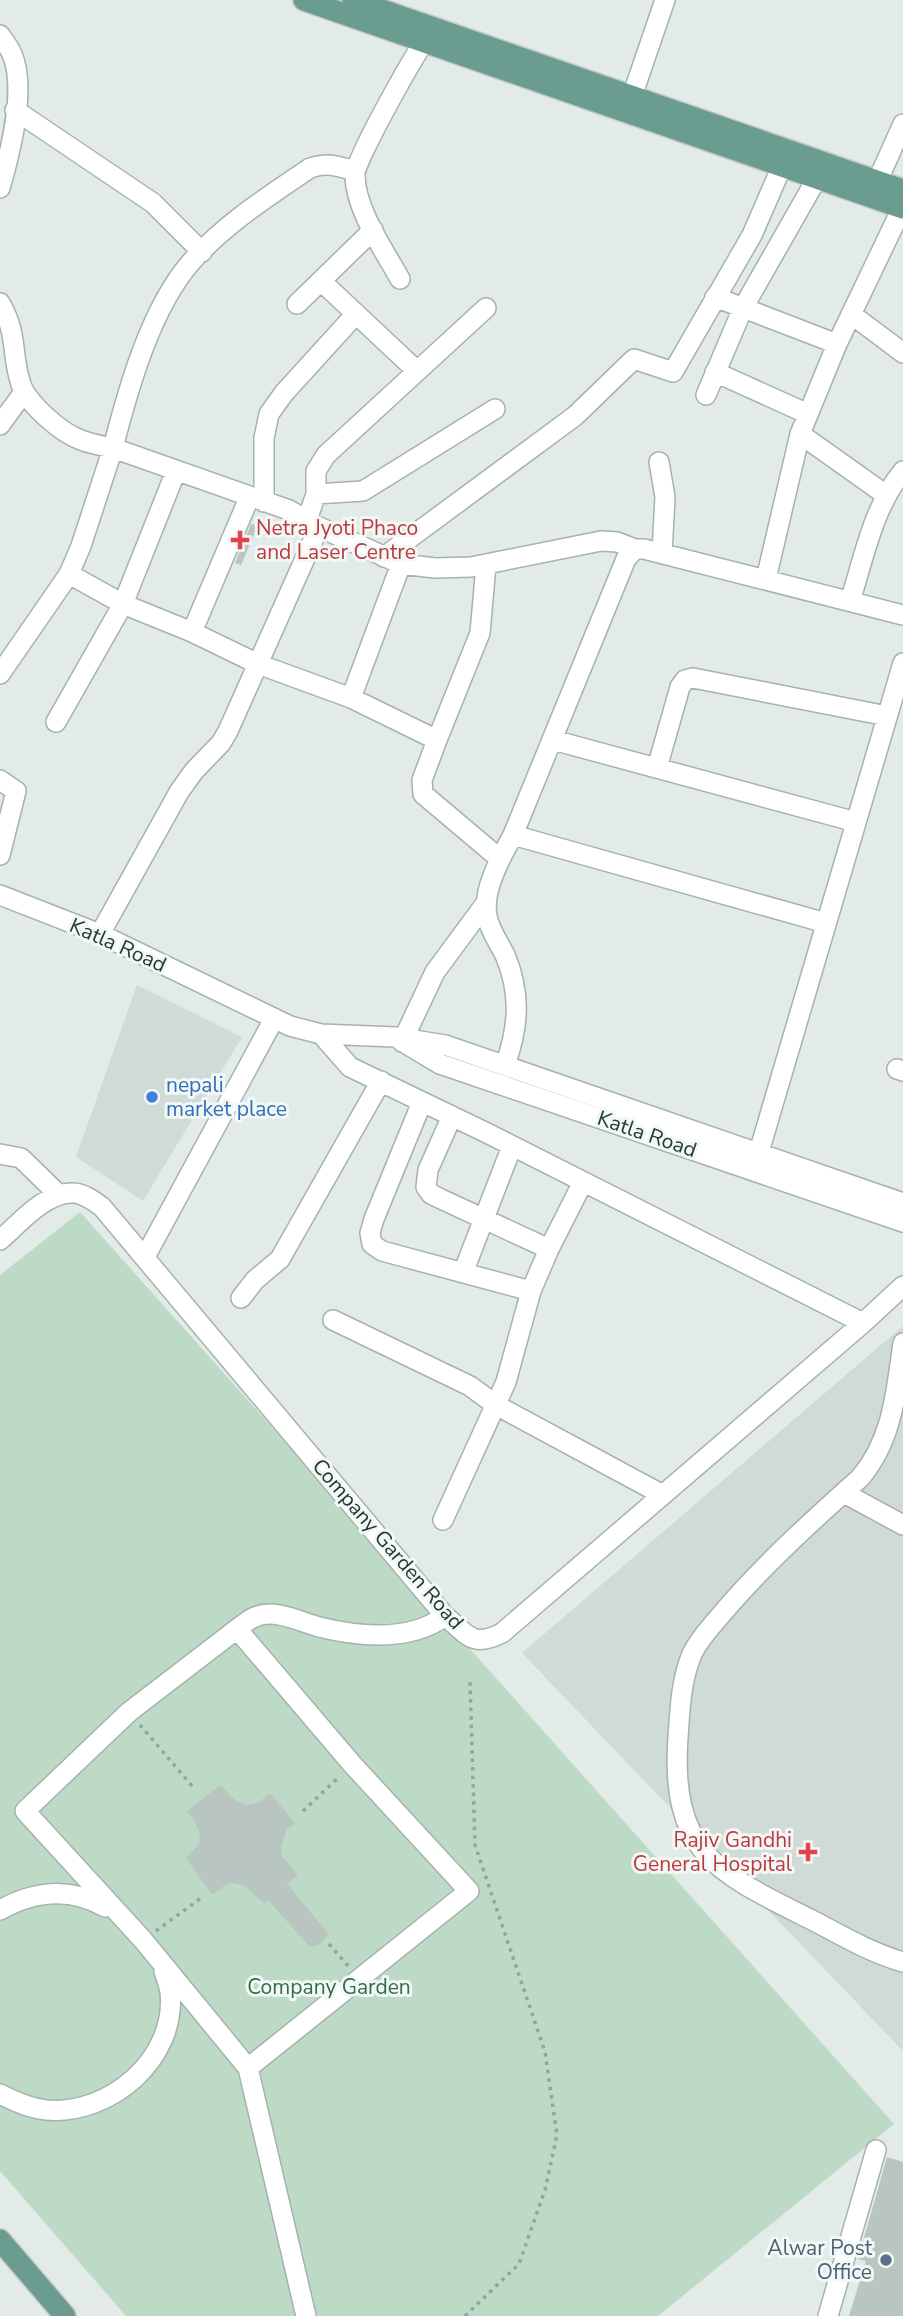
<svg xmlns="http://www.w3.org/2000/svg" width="903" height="2316" font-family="'Nunito Sans',sans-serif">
	<rect width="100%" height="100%" fill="#e2ebe7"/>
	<path fill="#d0dad6" d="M137,985L242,1037L143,1201L76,1157Z
		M903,1326V2051L522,1653Z"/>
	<path fill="#bddac6" d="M80,1212L894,2124L658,2316H126L0,2171V1275Z"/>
	<path fill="#b8c5c0" d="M251,524L258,525L241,565L235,563Z
		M220,1785L235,1800L247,1805L258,1803L270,1793L295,1823L287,1829L281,1847L282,1856L298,1875L287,1884L329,1934L320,1944L310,1947L268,1900L264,1903L243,1885L232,1883L224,1886L212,1895L186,1858L199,1844L200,1835L195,1822L187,1811Z
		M887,2157L903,2162V2316H849L866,2261L858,2259Z"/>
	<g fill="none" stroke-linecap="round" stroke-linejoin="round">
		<defs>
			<path id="minor" d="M0,35C4,41 9,47 12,54C27,89 10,153 0,188
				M15,110L153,203L202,252
				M627,111L665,0
				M877,182L903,124
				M400,279C384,250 355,209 355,175C354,162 413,57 425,41
				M321,281L417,371
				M715,297L837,344
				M0,303C18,334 11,351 20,381C25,402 61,433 81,440C91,444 103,446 113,448C128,389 151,307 192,261C226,223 269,196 310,168C327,162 338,166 354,171
				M297,304L373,230
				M851,314L903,353
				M715,372L808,414
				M706,395L743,308L817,178
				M0,425L24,392
				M800,434L886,495
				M659,462L665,497L662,554
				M316,494L363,491L495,409
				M264,502V438L269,414L284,393L355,315
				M307,520L316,494V471L326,455L486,308
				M384,557L575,416L634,359L673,372L752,235L782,166
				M69,574L123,604L192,632L258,664L351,698L437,740L422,780L423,794L500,859
				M766,579L800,434L837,344L902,208
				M850,601C864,558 873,507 903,471
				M192,632L249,498
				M0,674L69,574L81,546L113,448L289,510L319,527L401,564L435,568L471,567L601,541L617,542L635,549
				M351,698L401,564
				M56,722L123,604L176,471
				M437,740L480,633L486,565
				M553,740L856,822
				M657,768L680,687L685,680L693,678L887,716
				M0,780L16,791L0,855
				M513,835L826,923
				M0,895L100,934L290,1026L321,1034L395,1037L445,1045L903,1203
				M100,934L179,792L194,771L221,743L228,731L319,527
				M321,1034L350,1067L487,1133L863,1323
				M402,1042L435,972L486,903
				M405,1043L440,1064L903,1222
				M505,1065C519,1027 521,993 505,955C499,943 489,929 487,916C482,890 501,857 513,835L626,559L635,549H644L903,615
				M897,1069L903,1071
				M422,1102L374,1219L370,1233L372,1244L382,1251L531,1291
				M452,1116L428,1170L426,1187L431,1194L441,1199L549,1249
				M759,1152L903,663
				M0,1154L21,1158L59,1195
				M0,1240C19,1224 45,1192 73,1193C83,1193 94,1201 102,1207L445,1616C468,1635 472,1648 502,1633L863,1323L903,1286
				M145,1257L274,1019
				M463,1273L512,1146
				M241,1298L255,1280L280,1259L381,1081
				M333,1320L470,1386L496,1405L663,1495
				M903,1343C896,1392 893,1439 860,1478C812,1521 762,1566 720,1616C710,1628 699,1639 692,1654C681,1680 680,1709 678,1737C670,1854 718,1873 812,1920C841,1935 871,1953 903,1962
				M844,1493L903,1525
				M443,1520L506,1382L531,1291L549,1249L583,1182
				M237,1629C243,1625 249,1619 255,1617C274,1608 301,1622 319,1627C360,1637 410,1642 445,1616
				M0,1910C34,1891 70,1887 105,1907
				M248,2068L469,1891L352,1764L237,1629L129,1712L25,1811L143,1940L248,2068L306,2316
				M0,2094C15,2102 29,2108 46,2110C109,2116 177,2059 170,1992C169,1985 166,1978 164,1971
				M828,2316L876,2150"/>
			<path id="major" d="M304,0L903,208
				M353,0L903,190
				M0,2240L65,2316"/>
		</defs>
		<use href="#minor" stroke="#a5b2ae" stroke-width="22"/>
		<use href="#major" stroke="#c2c8c6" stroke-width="24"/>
		<path stroke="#86aba0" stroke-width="3.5" stroke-dasharray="3.5 5" stroke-linecap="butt" d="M140,1725L193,1787
			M303,1811L340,1776
			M156,1931L201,1898
			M329,1944L349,1967
			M465,2316L519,2264L545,2190L557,2135L545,2052L475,1845L470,1682"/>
		<use href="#minor" stroke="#fff" stroke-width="19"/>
		<use href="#major" stroke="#6b9c90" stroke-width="21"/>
	</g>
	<g fill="#e0444e" stroke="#f2f8f5" stroke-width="2.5">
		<path d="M236.5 529.5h7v7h7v7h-7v7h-7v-7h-7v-7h7z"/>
		<path d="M804.5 1841.5h7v7h7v7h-7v7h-7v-7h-7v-7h7z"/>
	</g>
	<circle fill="#3f7fe0" stroke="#f2f8f5" stroke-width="2.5" cx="152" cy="1097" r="7"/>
	<circle fill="#5c6f8a" stroke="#f2f8f5" stroke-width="2.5" cx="886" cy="2260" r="7"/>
	<g text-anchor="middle" stroke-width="6" stroke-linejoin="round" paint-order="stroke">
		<g font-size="21" fill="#be3a42" stroke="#f2f8f5" text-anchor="start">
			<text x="256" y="535">Netra Jyoti Phaco<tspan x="256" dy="24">and Laser Centre</tspan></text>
			<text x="792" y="1847" text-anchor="end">Rajiv Gandhi<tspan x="792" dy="24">General Hospital</tspan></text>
		</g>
		<g font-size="21" fill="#243a35" stroke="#f2f8f5">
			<text transform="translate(118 945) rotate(24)" y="7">Katla Road</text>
			<text transform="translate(647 1134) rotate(19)" y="7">Katla Road</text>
			<text transform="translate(388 1544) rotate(49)" y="7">Company Garden Road</text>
		</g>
		<g font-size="21" fill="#366cbe" stroke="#f2f8f5" text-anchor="start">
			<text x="166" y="1092">nepali<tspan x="166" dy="24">market place</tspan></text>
		</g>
		<g font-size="21" fill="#326d4a" stroke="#f2f8f5">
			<text x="329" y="1994">Company Garden</text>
		</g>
		<g font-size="21" fill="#4e5e75" stroke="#f2f8f5" text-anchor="end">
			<text x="872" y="2255">Alwar Post<tspan x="872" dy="24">Office</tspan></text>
		</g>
	</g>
</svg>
